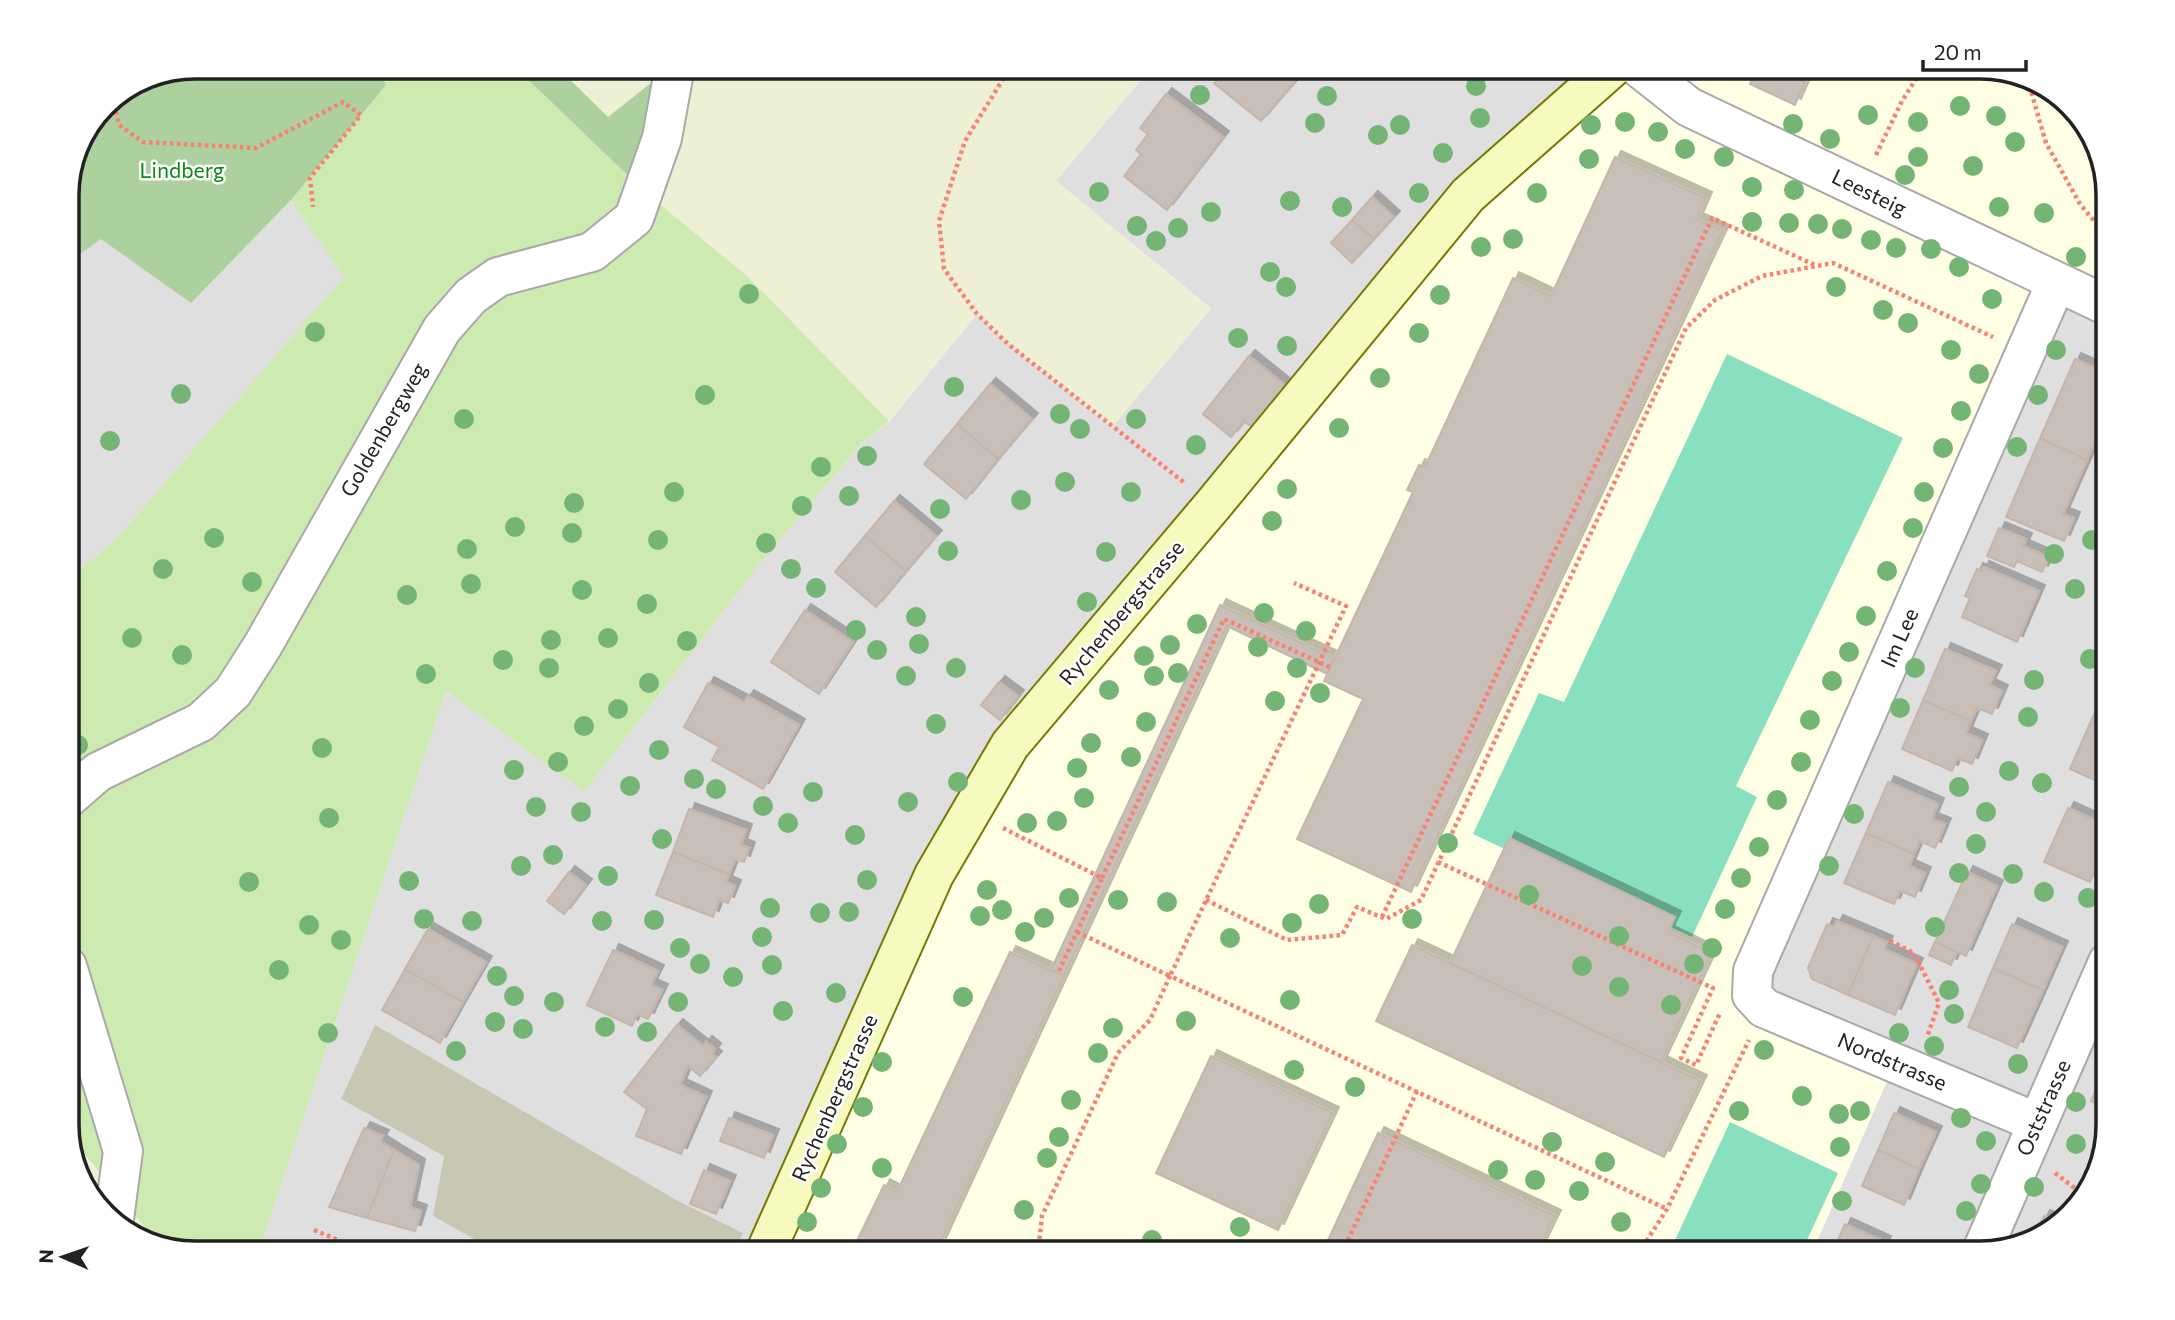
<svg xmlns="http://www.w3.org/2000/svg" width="2175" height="1320" font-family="Commissioner,sans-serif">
	<defs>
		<filter id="shadow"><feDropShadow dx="6" dy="-6" stdDeviation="0" flood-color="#0004"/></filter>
	</defs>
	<rect width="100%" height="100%" fill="#f2efe9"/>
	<path fill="#e0dfdf" d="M1152,67H1980L2045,84L2091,130L2108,187V1125L2091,1190L2045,1236L1980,1253H258L446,691L584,792L766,556L862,443L890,421L977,314L1008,344L1112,427L1211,308L1056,181Z
		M291,200L345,277L117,538L67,581V263L101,238L191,302Z"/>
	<path fill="#ffffe5" d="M1614,67H1980L2045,84L2091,130L2108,187V285L2065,265L1752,995L1895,1063L1812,1253H765L1010,745L1468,195Z"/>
	<path fill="#c7c7b4" d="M375,1025L678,1201L743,1233L733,1253H499L433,1216L444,1156L341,1099Z"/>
	<path fill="#eef0d5" d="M557,67H671L608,117Z
		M675,67H1152L1056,181L1211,309L1112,427L1008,344L977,314L889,421L747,276L645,191Z
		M67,1135L72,1142L159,1244L130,1236L84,1190Z"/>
	<path fill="#cdebb0" d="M377,67H515L644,191L747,276L889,421L861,444L766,556L584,792L446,691L258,1253H195L159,1244L67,1133V581L117,538L344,277L291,200L386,85Z"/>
	<path fill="#add19e" d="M195,66L377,67L386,85L291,200L191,303L101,239L67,263V187L104,104L146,76Z
		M515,67H557L608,117L671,67L644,191Z"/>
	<path fill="#88e0be" d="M1727,354L1903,438L1736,786L1757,797L1692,937L1473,834L1539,693L1564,702Z
		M1730,1122L1838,1173L1801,1253H1669Z"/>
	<path fill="#c7bfb8" stroke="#c4b6ab" stroke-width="2" filter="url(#shadow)" d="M1227,66H1302L1292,85L1261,121L1214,83Z
		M1758,66H1777L1776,69L1805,82L1795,105L1750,84Z
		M1166,94L1223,137L1167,210L1124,176L1141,154L1136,150L1148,134L1140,128Z
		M1615,157L1706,198L1697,219L1723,231L1411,892L1297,839L1363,699L1324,681L1413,492L1407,490L1419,465L1425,467L1513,278L1551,296Z
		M1372,197L1394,217L1374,239L1352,220Z
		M1352,220L1374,239L1352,263L1331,243Z
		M1249,356L1286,386L1274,400L1279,404L1257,431L1244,421L1231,437L1203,414Z
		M2075,359L2108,374V411L2087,460L2040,438Z
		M990,384L1032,419L998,459L957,424Z
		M957,424L998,459L966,499L924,464Z
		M2040,438L2087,460L2063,514L2074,518L2064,541L2006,517Z
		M894,501L936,536L906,571L865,536Z
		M1999,528L2026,539L2023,546L2049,557L2042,572L2017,561L2014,567L1987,556Z
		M865,536L906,571L876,607L835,572Z
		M1983,567L2039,591L2017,642L1962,617L1970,598L1965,596L1977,569L1982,571Z
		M1220,605L1334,658L1327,674L1227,626L1064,976L1051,970Z
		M805,610L853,642L819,694L771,662Z
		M1945,649L1996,671L1989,685L2002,691L1992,714L1977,708L1971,721L1923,700Z
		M999,682L1018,696L1000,720L981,705Z
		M708,683L744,702L748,696L799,725L763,789L712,760L719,747L684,727Z
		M1923,700L1971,721L1966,733L1982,740L1972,764L1957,758L1952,771L1902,749Z
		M2094,714L2108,720V786L2070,769Z
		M1888,782L1938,804L1932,819L1945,824L1935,848L1920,841L1914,854L1866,833Z
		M2068,808L2108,826V838L2090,882L2044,862Z
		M689,809L746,830L741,845L749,848L744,862L735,859L729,874L673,852Z
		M1866,833L1914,854L1909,866L1925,873L1915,897L1900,891L1894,904L1844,883Z
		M1509,838L1675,917L1668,932L1712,953L1661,1062L1450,963Z
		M673,852L729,874L726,882L735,886L728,903L719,900L713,917L656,895Z
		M569,872L586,885L564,914L547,901Z
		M1967,872L1997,886L1966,956L1935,942Z
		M1837,921L1873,936L1848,995L1812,979L1808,968L1827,924L1834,927Z
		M2012,924L2062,947L2043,990L1993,968Z
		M428,929L486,962L463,1002L405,969Z
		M1873,936L1887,942L1884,949L1917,964L1895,1015L1848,995Z
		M1935,942L1957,952L1951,965L1929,955Z
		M1412,945L1701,1081L1664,1157L1376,1021Z
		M613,950L658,971L651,985L662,990L648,1019L637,1014L632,1026L587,1005Z
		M1010,952L1064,976L940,1244L932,1241L926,1253H851L884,1185L897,1192Z
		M1993,968L2043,990L2017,1048L1968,1027Z
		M405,969L463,1002L440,1043L382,1010Z
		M677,1025L703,1046L706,1042L715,1049L712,1054L716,1057L700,1076L688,1066L680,1085L706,1097L681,1154L636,1136L647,1109L624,1092Z
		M1211,1056L1333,1113L1278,1230L1156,1173Z
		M2108,1059V1108L2091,1101Z
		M1894,1113L1936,1132L1919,1169L1878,1150Z
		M729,1118L773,1135L764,1158L720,1141Z
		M364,1128L383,1136L380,1141L394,1150L367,1218L329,1207Z
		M1378,1133L1555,1216L1537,1253H1322Z
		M394,1150L419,1165L410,1207L421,1211L415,1231L367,1218Z
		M1878,1150L1919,1169L1904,1205L1862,1186Z
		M704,1170L730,1181L716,1214L690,1204Z
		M2044,1216L2058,1222L2045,1236L2033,1239Z
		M1845,1224L1885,1242L1881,1253H1832Z"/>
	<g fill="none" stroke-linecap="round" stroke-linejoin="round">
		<defs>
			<path id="street" d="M1637,66L1689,107L2108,306
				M67,799L98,772L201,722L233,692L263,645L442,329L471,296L498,277L592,252L634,218L662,138L675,66
				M67,966L123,1151L114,1219
				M2038,1123L1764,1008L1752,995L1753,971L2056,283
				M1981,1253L2108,962"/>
			<path id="secondary" d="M765,1253L934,875L1010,745L1213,505L1468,195L1614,66"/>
		</defs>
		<use href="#street" stroke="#a9a9a9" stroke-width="42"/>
		<use href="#secondary" stroke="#707d05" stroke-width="42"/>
		<path stroke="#fa8072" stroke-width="4.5" stroke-dasharray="3.5 3.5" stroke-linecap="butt" d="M1011,66L965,141L939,221L944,269L977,314L1008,344L1186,484
			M1996,71L2031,91L2046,143L2080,204L2108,238
			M1788,74L1792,66
			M113,98L119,125L143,142L256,148L343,102L361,115L310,178L313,207
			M1876,155L1902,101L1924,66
			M1003,828L1102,878L1058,973
			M1438,862L1713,988L1681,1058L1696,1065L1720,1013
			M1102,878L1224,619L1330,667
			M1206,900L1287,940L1342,935L1357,907L1386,919L1421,900L1686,328L1715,300L1762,276L1833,263L1993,337
			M1382,917L1712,218L1817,266
			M1077,932L1170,976L1346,606L1294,583
			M1890,941L1910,951L1917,959L1939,1003L1927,1037
			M2055,1173L2085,1196
			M314,1230L369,1253
			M1038,1253L1042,1216L1118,1053L1150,1020L1170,976L1667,1209
			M1342,1253L1417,1091
			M1639,1253L1667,1209L1749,1040"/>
		<use href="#street" stroke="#fff" stroke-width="38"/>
		<use href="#secondary" stroke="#f7fabf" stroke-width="38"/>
	</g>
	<g fill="#74b475">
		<circle cx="1476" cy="86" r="10"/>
		<circle cx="1200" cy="95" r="10"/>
		<circle cx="1327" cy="96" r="10"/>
		<circle cx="1960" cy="106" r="10"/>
		<circle cx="1868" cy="115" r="10"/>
		<circle cx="1996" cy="116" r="10"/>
		<circle cx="1480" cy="118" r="10"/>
		<circle cx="1625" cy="122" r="10"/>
		<circle cx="1918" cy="122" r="10"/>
		<circle cx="1315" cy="123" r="10"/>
		<circle cx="1793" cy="124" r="10"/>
		<circle cx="1400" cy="125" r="10"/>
		<circle cx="1591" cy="125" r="10"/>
		<circle cx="1658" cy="132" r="10"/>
		<circle cx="1378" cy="135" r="10"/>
		<circle cx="1830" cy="139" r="10"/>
		<circle cx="2015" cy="142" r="10"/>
		<circle cx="1685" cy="149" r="10"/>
		<circle cx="1443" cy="153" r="10"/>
		<circle cx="1724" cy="157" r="10"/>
		<circle cx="1918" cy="157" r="10"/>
		<circle cx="1589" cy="159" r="10"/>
		<circle cx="1973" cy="166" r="10"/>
		<circle cx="1905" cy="175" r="10"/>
		<circle cx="1752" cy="187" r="10"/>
		<circle cx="1794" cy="190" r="10"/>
		<circle cx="1099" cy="192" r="10"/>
		<circle cx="1419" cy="193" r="10"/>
		<circle cx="1537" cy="193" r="10"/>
		<circle cx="1290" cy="201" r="10"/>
		<circle cx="1342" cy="207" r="10"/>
		<circle cx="1999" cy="207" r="10"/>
		<circle cx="1211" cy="212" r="10"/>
		<circle cx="2044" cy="213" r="10"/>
		<circle cx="1752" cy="222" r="10"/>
		<circle cx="1789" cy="223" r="10"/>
		<circle cx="1818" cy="224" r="10"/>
		<circle cx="1137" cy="226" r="10"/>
		<circle cx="1178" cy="228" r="10"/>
		<circle cx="1842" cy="229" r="10"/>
		<circle cx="1513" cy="239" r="10"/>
		<circle cx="1871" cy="240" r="10"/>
		<circle cx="1156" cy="241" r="10"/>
		<circle cx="1481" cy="247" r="10"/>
		<circle cx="1896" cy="248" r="10"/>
		<circle cx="1931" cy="249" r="10"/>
		<circle cx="2076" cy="257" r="10"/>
		<circle cx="1959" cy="267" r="10"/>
		<circle cx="1270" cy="272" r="10"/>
		<circle cx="1286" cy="287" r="10"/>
		<circle cx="1836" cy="287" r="10"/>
		<circle cx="749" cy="294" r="10"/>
		<circle cx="1440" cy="295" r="10"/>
		<circle cx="1992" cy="299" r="10"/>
		<circle cx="1883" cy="310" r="10"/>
		<circle cx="1908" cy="323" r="10"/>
		<circle cx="315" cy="332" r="10"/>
		<circle cx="1419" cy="333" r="10"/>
		<circle cx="1238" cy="338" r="10"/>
		<circle cx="1287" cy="346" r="10"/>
		<circle cx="1951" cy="350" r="10"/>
		<circle cx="2056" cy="350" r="10"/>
		<circle cx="1979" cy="374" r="10"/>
		<circle cx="1380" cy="378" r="10"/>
		<circle cx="954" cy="387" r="10"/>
		<circle cx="181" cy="394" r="10"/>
		<circle cx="705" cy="395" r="10"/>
		<circle cx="2038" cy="395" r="10"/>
		<circle cx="1961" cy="411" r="10"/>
		<circle cx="1060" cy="414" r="10"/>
		<circle cx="464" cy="419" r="10"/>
		<circle cx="1136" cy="419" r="10"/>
		<circle cx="1339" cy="428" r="10"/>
		<circle cx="1080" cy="429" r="10"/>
		<circle cx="110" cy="441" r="10"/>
		<circle cx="1196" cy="445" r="10"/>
		<circle cx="2017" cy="447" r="10"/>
		<circle cx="1943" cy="448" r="10"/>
		<circle cx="867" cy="456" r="10"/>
		<circle cx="821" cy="467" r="10"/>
		<circle cx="1065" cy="482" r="10"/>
		<circle cx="1287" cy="489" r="10"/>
		<circle cx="674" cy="492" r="10"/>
		<circle cx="1131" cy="492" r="10"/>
		<circle cx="1924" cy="492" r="10"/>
		<circle cx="849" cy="496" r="10"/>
		<circle cx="1021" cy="500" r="10"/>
		<circle cx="574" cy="503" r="10"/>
		<circle cx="802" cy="506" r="10"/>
		<circle cx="940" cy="509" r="10"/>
		<circle cx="1272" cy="521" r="10"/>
		<circle cx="515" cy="527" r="10"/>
		<circle cx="1913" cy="528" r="10"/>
		<circle cx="572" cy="533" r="10"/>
		<circle cx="214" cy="538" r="10"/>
		<circle cx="658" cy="540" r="10"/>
		<circle cx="2092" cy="540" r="10"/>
		<circle cx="766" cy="543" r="10"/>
		<circle cx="467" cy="549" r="10"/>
		<circle cx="948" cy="551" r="10"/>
		<circle cx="1106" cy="552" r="10"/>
		<circle cx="2054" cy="554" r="10"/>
		<circle cx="163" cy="569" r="10"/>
		<circle cx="791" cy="569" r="10"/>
		<circle cx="1887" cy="571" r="10"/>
		<circle cx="252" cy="582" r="10"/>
		<circle cx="471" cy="584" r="10"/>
		<circle cx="816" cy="588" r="10"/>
		<circle cx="2075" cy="589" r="10"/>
		<circle cx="582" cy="590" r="10"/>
		<circle cx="407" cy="595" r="10"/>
		<circle cx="1087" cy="602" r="10"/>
		<circle cx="647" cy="604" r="10"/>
		<circle cx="1264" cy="613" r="10"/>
		<circle cx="1866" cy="616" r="10"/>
		<circle cx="916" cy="617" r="10"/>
		<circle cx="1197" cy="624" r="10"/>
		<circle cx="856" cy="630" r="10"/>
		<circle cx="1306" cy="631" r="10"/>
		<circle cx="132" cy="638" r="10"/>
		<circle cx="608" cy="638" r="10"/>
		<circle cx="551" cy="640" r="10"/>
		<circle cx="687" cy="641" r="10"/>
		<circle cx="919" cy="644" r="10"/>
		<circle cx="1170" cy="645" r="10"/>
		<circle cx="1258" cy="647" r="10"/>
		<circle cx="877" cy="650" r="10"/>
		<circle cx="1849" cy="652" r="10"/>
		<circle cx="182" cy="655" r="10"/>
		<circle cx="1144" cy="656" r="10"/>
		<circle cx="2090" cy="659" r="10"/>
		<circle cx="503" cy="660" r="10"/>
		<circle cx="549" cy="668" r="10"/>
		<circle cx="956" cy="668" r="10"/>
		<circle cx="1297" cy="668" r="10"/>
		<circle cx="1915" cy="668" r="10"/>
		<circle cx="1178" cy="673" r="10"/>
		<circle cx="426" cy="674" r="10"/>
		<circle cx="906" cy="676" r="10"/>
		<circle cx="1154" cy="676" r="10"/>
		<circle cx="2034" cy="680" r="10"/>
		<circle cx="1832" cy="681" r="10"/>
		<circle cx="649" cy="683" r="10"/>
		<circle cx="1109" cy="690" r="10"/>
		<circle cx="1320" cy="693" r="10"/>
		<circle cx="1275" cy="701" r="10"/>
		<circle cx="1900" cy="708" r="10"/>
		<circle cx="618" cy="709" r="10"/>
		<circle cx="2028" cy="717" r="10"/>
		<circle cx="1810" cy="720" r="10"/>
		<circle cx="1146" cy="722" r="10"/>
		<circle cx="936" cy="724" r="10"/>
		<circle cx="584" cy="726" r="10"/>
		<circle cx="1091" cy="743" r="10"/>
		<circle cx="78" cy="745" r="10"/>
		<circle cx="322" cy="748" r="10"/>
		<circle cx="659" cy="750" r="10"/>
		<circle cx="1131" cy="757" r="10"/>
		<circle cx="558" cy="762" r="10"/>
		<circle cx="1801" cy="762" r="10"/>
		<circle cx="1077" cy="768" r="10"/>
		<circle cx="514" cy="770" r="10"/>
		<circle cx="2009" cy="771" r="10"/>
		<circle cx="694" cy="779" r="10"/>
		<circle cx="958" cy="782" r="10"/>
		<circle cx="2042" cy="783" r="10"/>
		<circle cx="630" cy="786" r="10"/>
		<circle cx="1959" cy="787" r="10"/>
		<circle cx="716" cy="789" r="10"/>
		<circle cx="813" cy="792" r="10"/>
		<circle cx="1084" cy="798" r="10"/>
		<circle cx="1777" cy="800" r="10"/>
		<circle cx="908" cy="802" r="10"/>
		<circle cx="763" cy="806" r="10"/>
		<circle cx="536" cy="807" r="10"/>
		<circle cx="581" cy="812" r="10"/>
		<circle cx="1986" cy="812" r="10"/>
		<circle cx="1854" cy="814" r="10"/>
		<circle cx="329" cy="818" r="10"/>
		<circle cx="1057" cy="821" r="10"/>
		<circle cx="788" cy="823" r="10"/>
		<circle cx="1027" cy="823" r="10"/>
		<circle cx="855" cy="835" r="10"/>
		<circle cx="662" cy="839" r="10"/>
		<circle cx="1448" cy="843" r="10"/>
		<circle cx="1976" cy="844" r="10"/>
		<circle cx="1759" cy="847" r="10"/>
		<circle cx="553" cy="855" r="10"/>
		<circle cx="521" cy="866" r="10"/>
		<circle cx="1829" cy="866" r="10"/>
		<circle cx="1959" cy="873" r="10"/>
		<circle cx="2013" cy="874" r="10"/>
		<circle cx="608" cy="876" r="10"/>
		<circle cx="1741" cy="878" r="10"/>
		<circle cx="867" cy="880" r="10"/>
		<circle cx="409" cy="881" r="10"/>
		<circle cx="249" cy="882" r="10"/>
		<circle cx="987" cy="890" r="10"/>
		<circle cx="2044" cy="892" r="10"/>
		<circle cx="1529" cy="895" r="10"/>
		<circle cx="1069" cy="898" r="10"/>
		<circle cx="2088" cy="898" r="10"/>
		<circle cx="1118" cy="900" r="10"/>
		<circle cx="1167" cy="902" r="10"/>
		<circle cx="1319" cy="904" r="10"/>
		<circle cx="770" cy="908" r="10"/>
		<circle cx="1725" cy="909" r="10"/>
		<circle cx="1002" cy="910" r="10"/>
		<circle cx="849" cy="912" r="10"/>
		<circle cx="820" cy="913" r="10"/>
		<circle cx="980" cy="916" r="10"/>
		<circle cx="1044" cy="918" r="10"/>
		<circle cx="424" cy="919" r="10"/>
		<circle cx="1412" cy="919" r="10"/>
		<circle cx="654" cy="920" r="10"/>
		<circle cx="472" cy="921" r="10"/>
		<circle cx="602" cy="921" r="10"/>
		<circle cx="1292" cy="923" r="10"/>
		<circle cx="309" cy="925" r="10"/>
		<circle cx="1935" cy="927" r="10"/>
		<circle cx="1025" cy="932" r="10"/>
		<circle cx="1619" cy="936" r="10"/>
		<circle cx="762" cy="937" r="10"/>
		<circle cx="1230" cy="938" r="10"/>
		<circle cx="341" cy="940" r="10"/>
		<circle cx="680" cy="948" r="10"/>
		<circle cx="1712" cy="948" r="10"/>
		<circle cx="700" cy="964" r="10"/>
		<circle cx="1694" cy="964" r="10"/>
		<circle cx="772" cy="965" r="10"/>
		<circle cx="1582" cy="966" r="10"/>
		<circle cx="279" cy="970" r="10"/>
		<circle cx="497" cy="976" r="10"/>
		<circle cx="733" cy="977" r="10"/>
		<circle cx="1619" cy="987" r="10"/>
		<circle cx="1949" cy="990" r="10"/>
		<circle cx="836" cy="993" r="10"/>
		<circle cx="514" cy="996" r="10"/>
		<circle cx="963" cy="997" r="10"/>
		<circle cx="1290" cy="1000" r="10"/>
		<circle cx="554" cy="1002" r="10"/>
		<circle cx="678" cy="1002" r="10"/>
		<circle cx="1671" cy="1005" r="10"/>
		<circle cx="783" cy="1011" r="10"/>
		<circle cx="1954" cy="1014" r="10"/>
		<circle cx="1186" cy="1021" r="10"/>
		<circle cx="495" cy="1022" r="10"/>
		<circle cx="605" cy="1027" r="10"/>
		<circle cx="1113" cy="1028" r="10"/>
		<circle cx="523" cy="1029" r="10"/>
		<circle cx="647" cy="1032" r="10"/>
		<circle cx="328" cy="1033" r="10"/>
		<circle cx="1899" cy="1033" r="10"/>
		<circle cx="1934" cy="1046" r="10"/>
		<circle cx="1764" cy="1050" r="10"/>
		<circle cx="456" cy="1051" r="10"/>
		<circle cx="1098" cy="1053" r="10"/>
		<circle cx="882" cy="1062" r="10"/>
		<circle cx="2018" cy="1064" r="10"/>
		<circle cx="1294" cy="1070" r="10"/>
		<circle cx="1355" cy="1087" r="10"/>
		<circle cx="1802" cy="1096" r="10"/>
		<circle cx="1071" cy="1100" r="10"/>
		<circle cx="2076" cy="1102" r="10"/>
		<circle cx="863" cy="1107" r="10"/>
		<circle cx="1739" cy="1111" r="10"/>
		<circle cx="1860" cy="1111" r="10"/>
		<circle cx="1839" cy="1114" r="10"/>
		<circle cx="1961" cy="1118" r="10"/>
		<circle cx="1059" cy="1137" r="10"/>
		<circle cx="1986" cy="1141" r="10"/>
		<circle cx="1552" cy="1142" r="10"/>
		<circle cx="837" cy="1144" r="10"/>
		<circle cx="2076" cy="1144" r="10"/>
		<circle cx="1840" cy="1147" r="10"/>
		<circle cx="1047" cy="1158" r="10"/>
		<circle cx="1605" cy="1162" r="10"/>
		<circle cx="882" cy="1168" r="10"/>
		<circle cx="1498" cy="1170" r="10"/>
		<circle cx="1535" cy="1180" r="10"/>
		<circle cx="1981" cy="1184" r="10"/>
		<circle cx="2034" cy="1187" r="10"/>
		<circle cx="821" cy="1188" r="10"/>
		<circle cx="1579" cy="1191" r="10"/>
		<circle cx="1842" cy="1201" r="10"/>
		<circle cx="1024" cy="1210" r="10"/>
		<circle cx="1966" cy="1211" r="10"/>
		<circle cx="807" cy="1222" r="10"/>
		<circle cx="1621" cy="1222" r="10"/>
		<circle cx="1240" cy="1227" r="10"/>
		<circle cx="1152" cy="1240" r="10"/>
	</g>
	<g text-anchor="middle" stroke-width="5" stroke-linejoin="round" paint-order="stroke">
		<g font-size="21" fill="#0c8416" stroke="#fff">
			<text x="182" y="178">Lindberg</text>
		</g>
		<g font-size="21" fill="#222" stroke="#fff">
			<text transform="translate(1869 193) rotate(26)" y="7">Leesteig</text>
			<text transform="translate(384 430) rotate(-60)" y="7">Goldenbergweg</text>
			<text transform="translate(1122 613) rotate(-50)" y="7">Rychenbergstrasse</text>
			<text transform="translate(1900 638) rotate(-66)" y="7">Im Lee</text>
			<text transform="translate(1892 1062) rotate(23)" y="7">Nordstrasse</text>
			<text transform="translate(835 1098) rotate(-66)" y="7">Rychenbergstrasse</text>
			<text transform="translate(2044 1108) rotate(-66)" y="7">Oststrasse</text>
		</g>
	</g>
	<path d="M0 0H2175V1320H0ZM195 79H1980A116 116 0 0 1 2096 195V1125A116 116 0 0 1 1980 1241H195A116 116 0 0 1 79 1125V195A116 116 0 0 1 195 79Z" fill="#fff" fill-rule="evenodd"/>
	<path fill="none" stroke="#222" stroke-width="3.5" d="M195 79H1980A116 116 0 0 1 2096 195V1125A116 116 0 0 1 1980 1241H195A116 116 0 0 1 79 1125V195A116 116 0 0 1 195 79Z"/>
	<g transform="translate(63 1257) rotate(272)" stroke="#ffffff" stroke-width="5" paint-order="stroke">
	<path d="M0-5L12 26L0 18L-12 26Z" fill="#222222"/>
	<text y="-10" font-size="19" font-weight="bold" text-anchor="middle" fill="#222222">N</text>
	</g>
	<path d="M1923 60v10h103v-10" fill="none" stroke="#222222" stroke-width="3.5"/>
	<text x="1934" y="60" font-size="21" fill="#222222" stroke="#ffffff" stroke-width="5" paint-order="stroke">20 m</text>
</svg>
